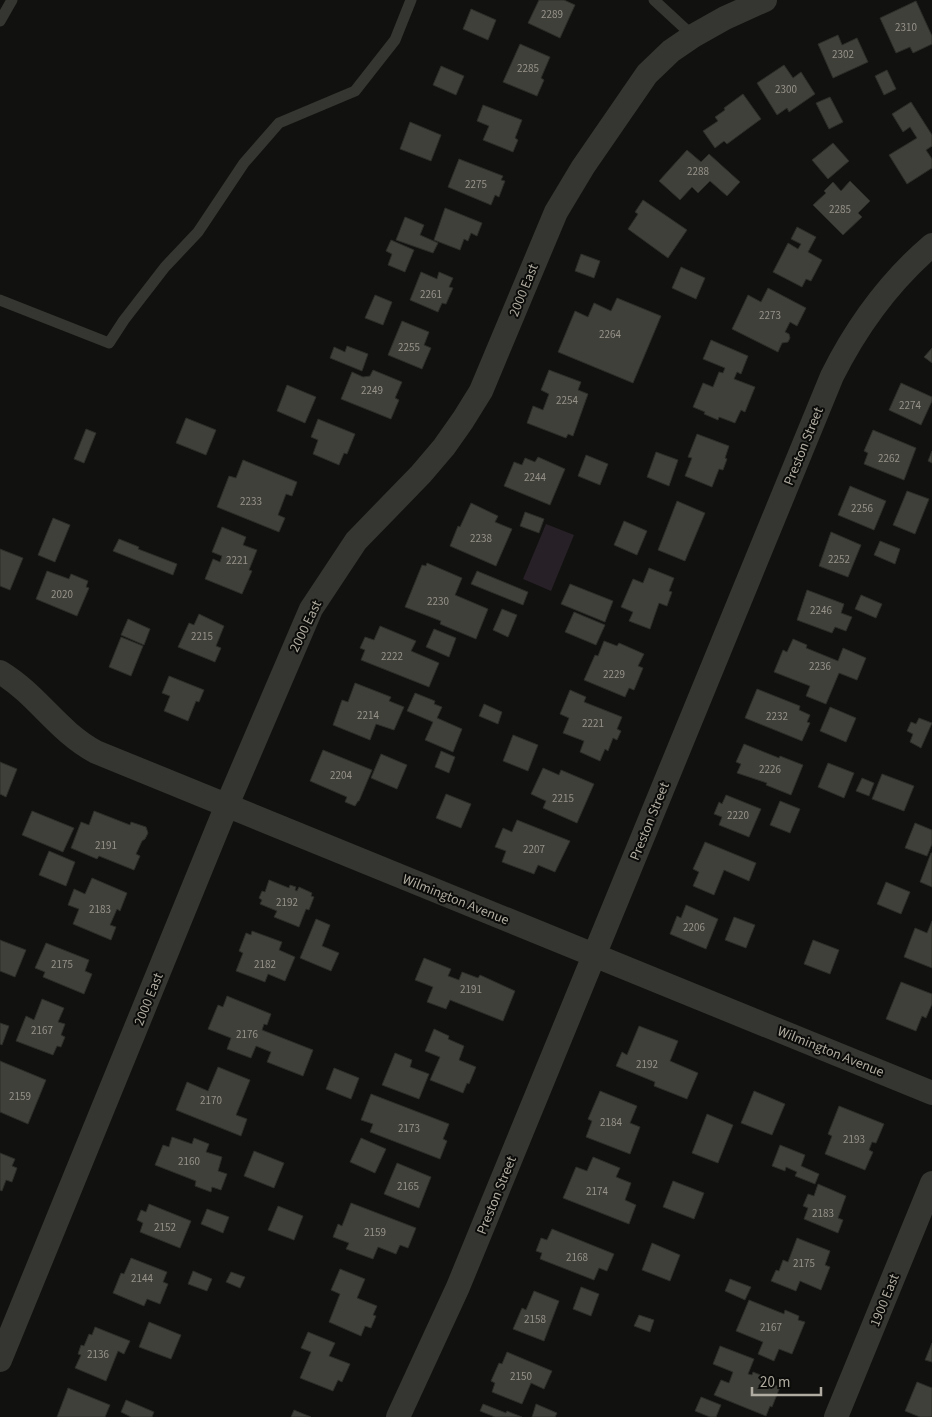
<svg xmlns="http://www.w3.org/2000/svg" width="932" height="1417" font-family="'Source Sans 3',sans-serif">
	<rect width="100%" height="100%" fill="#11110f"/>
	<path fill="#282027" d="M546,524L574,535L551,591L523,579Z"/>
	<path fill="#40403b" stroke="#2c2d29" d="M539,0H564L575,5L560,38L528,23Z
		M916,1L932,36V44L913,53L910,47L896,53L880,18Z
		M471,9L496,20L488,40L463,29Z
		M838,35L842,45L857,38L868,62L833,78L818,44Z
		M520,44L550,57L541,78L544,80L537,96L503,82Z
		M784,65L793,78L801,72L815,94L789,112L787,108L777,115L757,83Z
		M441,66L464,76L456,95L433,85Z
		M887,70L896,89L884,95L875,76Z
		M743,94L761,119L727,144L724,141L715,148L703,131L718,121L715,117L725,110L724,108Z
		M830,97L843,122L829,129L816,103Z
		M911,102L932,135V146L926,150L932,159V168L907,184L889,155L917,138L910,127L903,132L892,114Z
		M483,105L522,120L515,138L518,140L513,152L483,140L489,126L477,121Z
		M410,122L441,135L431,161L400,149Z
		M833,143L849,161L828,179L812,160Z
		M687,150L701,162L709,154L740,182L727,196L710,181L698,193L692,187L680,200L659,181Z
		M459,159L503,176L501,180L505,181L499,197L495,195L491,205L448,187Z
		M850,181L870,201L858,213L862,217L843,235L813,205L826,193L824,191L833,182L841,191Z
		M643,200L687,230L668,258L628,229L638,214L635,212Z
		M445,208L482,223L477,236L471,233L468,241L464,239L460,250L434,240Z
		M405,217L424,225L420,235L438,243L433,253L396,240Z
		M797,227L816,237L808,252L822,260L811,281L806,279L802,287L773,272L788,243L798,249L801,244L791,239Z
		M391,240L414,250L405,272L388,265L392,254L386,251Z
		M581,254L600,261L594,278L575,271Z
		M681,267L705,278L696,299L672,288Z
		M421,272L437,279L439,272L453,278L449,287L453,288L446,304L442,303L438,312L410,300Z
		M768,288L806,308L797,326L790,322L785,332L789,334L790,338L788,342L782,343L778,352L732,329L748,295L761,302Z
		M375,295L392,302L383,325L365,318Z
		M617,298L661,316L633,383L558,352L575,311L588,317L594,303L611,311Z
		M402,321L429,332L424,345L431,348L422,369L388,355Z
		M711,340L748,356L741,374L737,372L734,379L755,387L745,412L741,410L735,423L719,417L718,420L704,414L705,412L693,407L703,383L713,387L719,372L723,373L725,368L703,359Z
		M347,346L368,354L362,371L330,358L334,347L345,352Z
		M932,348V363L924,357Z
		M373,370L402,382L395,398L399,400L391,419L341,399L352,372L363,377L370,376Z
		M549,370L581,382L578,390L588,394L573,436L568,434L566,438L527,423L533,406L543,410L549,394L541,390Z
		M901,383L932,397V401L921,425L889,410Z
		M287,385L316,397L305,423L277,411Z
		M186,418L216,430L206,455L176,443Z
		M318,419L355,434L347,454L344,453L339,465L313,454L318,440L311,437Z
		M86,429L96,433L84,463L74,459Z
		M873,430L916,448L904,480L864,464L868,453L864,451Z
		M697,434L729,446L725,458L727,459L723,470L719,469L712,487L685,476L692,458L688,457Z
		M932,451V463L928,461Z
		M656,452L678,460L669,486L647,477Z
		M586,455L608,464L600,485L578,476Z
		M538,457L565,469L550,505L504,486L514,462L522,465L525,458L535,462Z
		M243,460L297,482L292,496L286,494L278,515L285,518L279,532L217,507L229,476L236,478Z
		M850,486L886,501L874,530L838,515Z
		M907,491L929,499L915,534L893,525Z
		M677,501L705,513L685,561L658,550Z
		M471,503L498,516L495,522L512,529L496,566L450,546L458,526L460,527Z
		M525,512L544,519L539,533L520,526Z
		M53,518L70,525L55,562L38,555Z
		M624,521L647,531L637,555L614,545Z
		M222,527L246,537L243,545L257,550L249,570L252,571L242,594L205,579L213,559L220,562L222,556L212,552Z
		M831,532L861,545L848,577L819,566Z
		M119,539L139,547L138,549L177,564L173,575L113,551Z
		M880,541L900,549L895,564L874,555Z
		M0,549L23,558L10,590L0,586Z
		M427,563L462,578L455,595L488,609L476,639L440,624L441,621L405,607L422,565L426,566Z
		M649,568L674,578L669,591L672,592L667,606L659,603L650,629L629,621L633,612L621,607L633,579L643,583Z
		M47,571L69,579L71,574L88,581L86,587L89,588L77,616L36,599Z
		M477,571L528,592L523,605L471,584Z
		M570,584L613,601L605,622L561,604Z
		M807,590L844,604L841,613L852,617L846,631L835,627L832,633L797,620Z
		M861,595L882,604L876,618L855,609Z
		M502,609L517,615L508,637L493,630Z
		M574,612L605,625L596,645L565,632Z
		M199,614L224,626L216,646L221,648L215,662L178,647L189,623L194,625Z
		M128,619L150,629L144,645L121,635Z
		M380,626L416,641L411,651L439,663L429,687L361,660L365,650L360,648L365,637L374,640Z
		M434,629L456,638L449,657L426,647Z
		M121,637L143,646L131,676L109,667Z
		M793,639L807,645L806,648L838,661L843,648L866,658L857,680L839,673L826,704L806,696L810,686L774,672L783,650L787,652Z
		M604,641L617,646L619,643L644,654L638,666L643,668L634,690L629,688L625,697L584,680L595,655L598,656Z
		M169,676L204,690L199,702L196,701L188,721L164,711L170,696L162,693Z
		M355,683L391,697L389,701L404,707L394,730L376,724L370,740L333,725L342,700L348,702Z
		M757,689L800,706L799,710L810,715L807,722L810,723L802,741L745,718Z
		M570,690L586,697L584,702L622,717L617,729L621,731L617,740L613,738L608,751L605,749L600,761L580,752L584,741L563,733L569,718L560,714Z
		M415,693L435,701L434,704L442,707L437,718L462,729L453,752L425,740L433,722L407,711Z
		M484,704L502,712L498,724L479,716Z
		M830,707L856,718L846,742L820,731Z
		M919,718L932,723L921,748L910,742L913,734L907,731L911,722L916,724Z
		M513,735L538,745L528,771L503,761Z
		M744,744L779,758L780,756L803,765L791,795L766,785L767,783L737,773L741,764L736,762Z
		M323,750L372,770L359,801H358L355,806L345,802L347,797L310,781Z
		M441,751L455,757L449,773L435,767Z
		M381,754L407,765L397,789L371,778Z
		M0,762L17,769L6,797L0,794Z
		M828,763L854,773L844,798L818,787Z
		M543,768L559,775L561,770L594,784L577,823L543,808L546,801L531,794Z
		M882,774L914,786L904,811L872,799Z
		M862,778L874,783L869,796L856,791Z
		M446,794L471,804L461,828L436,818Z
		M726,795L761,809L749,837L719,825L722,817L714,814L719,802L722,804Z
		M780,801L800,809L790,833L770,825Z
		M32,811L74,828L63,852L22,835Z
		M94,811L130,825L131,822L146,827L148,833L145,839L142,841L136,854L140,856L134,870L99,856L97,859L71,848L81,822L89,825Z
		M517,820L570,841L555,872L538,865L534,874L502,862L506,851L495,847L503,828L512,832Z
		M915,823L932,830V844L927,856L905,848Z
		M705,842L756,863L749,881L724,870L714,895L693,886L699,872L693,869Z
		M49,851L75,862L66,886L39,875Z
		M931,853H932V887L920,882Z
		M92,878L127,893L120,911L117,909L110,925L116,927L111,940L73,924L79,909L68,905L74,889L85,894Z
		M269,880L289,888L290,885L296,887L295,890L297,891L299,887L312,893L311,896L314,897L309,910L306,909L299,927L274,917L277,911L260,904L262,900L259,898L262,891L265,892Z
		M886,882L910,892L901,914L877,904Z
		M686,905L718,919L706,949L670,934L677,916L681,918Z
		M734,917L755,925L746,948L725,940Z
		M316,919L330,925L322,946L339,953L331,971L300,958Z
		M932,921V968L904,957L915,928L927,933Z
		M252,931L282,942L279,950L295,957L285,981L268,974L265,982L236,971L243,953L239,951L246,933L251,935Z
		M0,940L26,950L15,977L0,971Z
		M813,940L839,950L830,974L804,964Z
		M46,943L89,960L85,971L92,974L84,994L43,977L45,972L35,968Z
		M424,958L451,969L448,976L459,980L462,972L478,978L480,975L515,991L503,1021L450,1000L446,1009L427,1002L433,987L415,980Z
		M901,982L932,994V1004L926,1018L922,1016L916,1031L886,1019Z
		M227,996L271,1014L267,1025L264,1024L262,1030L313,1050L303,1076L267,1062L271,1052L256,1046L251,1058L227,1049L231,1038L208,1029L218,1005L223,1007Z
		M42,999L64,1008L58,1022L65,1024L61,1035L65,1037L61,1047L57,1046L53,1055L16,1041L26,1016L34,1020Z
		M0,1023L9,1026L2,1045L0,1044Z
		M639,1026L678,1041L670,1061L698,1073L687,1099L654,1086L655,1082L616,1066L622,1052L627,1055Z
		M434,1029L449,1036L448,1039L464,1046L459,1060L476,1067L469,1084L467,1083L463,1093L430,1080L440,1057L425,1051Z
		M395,1053L412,1060L410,1067L429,1074L419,1099L382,1085Z
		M0,1061L46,1080L28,1124L0,1112Z
		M218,1067L250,1080L236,1115L247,1119L241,1136L176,1110L187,1082L208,1091Z
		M334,1068L359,1078L351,1099L326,1089Z
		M600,1091L637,1106L630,1123L640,1127L630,1154L586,1137L592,1121L588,1119Z
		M754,1091L785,1104L772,1135L741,1123Z
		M371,1094L449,1124L443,1139L447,1141L440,1159L370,1132L373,1124L361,1120Z
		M839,1106L884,1124L876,1143L872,1142L869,1150L873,1152L865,1170L825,1154L832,1136L828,1134Z
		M707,1114L733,1125L718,1163L692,1153Z
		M172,1137L192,1144L194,1138L209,1144L206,1152L222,1157L218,1171L227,1174L221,1190L212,1187L211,1192L195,1186L196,1181L155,1165L163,1145L169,1147Z
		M361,1138L386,1149L375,1173L350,1162Z
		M780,1145L805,1155L801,1166L819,1174L815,1184L795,1176L797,1172L786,1167L785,1171L772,1166Z
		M254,1151L284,1163L274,1188L244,1176Z
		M0,1153L15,1159L12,1166L17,1168L12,1182L6,1180L2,1191L0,1190Z
		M593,1157L620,1168L616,1177L631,1183L625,1200L636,1205L629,1224L563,1198L576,1167L587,1171Z
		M397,1163L431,1177L419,1208L384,1194Z
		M673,1181L704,1193L694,1219L663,1207Z
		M818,1184L846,1196L838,1218L843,1220L838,1233L804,1219L808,1208L803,1206L808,1194L814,1196Z
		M351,1203L416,1228L408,1248L400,1245L396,1254L378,1247L373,1259L346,1249L349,1243L333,1237L338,1224L342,1226Z
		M149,1204L191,1221L180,1248L140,1232L143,1223L137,1220L141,1210L146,1212Z
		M278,1206L303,1216L294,1240L268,1230Z
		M207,1209L229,1217L223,1233L201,1224Z
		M552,1229L614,1254L607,1271L599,1268L594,1280L540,1259L542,1253L536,1251L541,1238L547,1240Z
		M797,1238L830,1251L825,1265L830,1267L821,1290L800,1281L796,1291L771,1281L776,1270L779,1271L783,1260L788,1262Z
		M652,1243L680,1255L670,1281L642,1270Z
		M131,1258L167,1272L163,1282L168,1284L160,1304L147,1299L144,1306L113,1293L121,1273L124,1274Z
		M340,1269L365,1279L357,1298L377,1306L373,1315L376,1316L371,1328L365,1326L361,1336L329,1322L340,1294L331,1290Z
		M193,1271L212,1279L207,1291L188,1284Z
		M231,1272L245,1277L240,1288L226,1282Z
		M730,1279L751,1287L745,1300L725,1291Z
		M581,1287L599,1294L591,1316L573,1309Z
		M534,1291L559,1301L544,1341L513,1329L522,1308L526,1310Z
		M749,1300L784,1314L785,1310L799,1316L798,1320L805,1322L792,1354L779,1349L774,1361L758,1354L763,1342L736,1331Z
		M639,1315L654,1320L650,1332L634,1326Z
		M149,1322L181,1335L171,1359L139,1347Z
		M95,1327L130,1341L124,1354L118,1351L106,1381L75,1368L81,1355L78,1354L81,1345L84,1346L89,1334L92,1335Z
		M308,1332L335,1343L329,1356L350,1364L342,1382L338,1380L333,1391L300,1378L311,1352L301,1348Z
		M932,1343V1362L925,1360Z
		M720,1346L754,1359L748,1374L752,1375L753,1372L763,1376L762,1379L780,1387L772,1407L770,1406L766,1416L714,1395L721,1380L729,1383L733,1372L713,1364Z
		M507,1352L552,1371L544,1389L531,1383L522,1404L492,1392L495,1383L491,1381L499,1363L502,1364Z
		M917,1382L932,1388V1417H920L905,1411Z
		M68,1388L110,1405L105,1417H57Z
		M701,1397L721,1405L716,1417H710L695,1411Z
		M126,1400L154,1412L152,1417H131L121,1412Z
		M483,1404L506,1413L507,1411L522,1417H495L480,1411Z
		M536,1404L557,1413L555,1417H532Z
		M294,1410L311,1417H291Z"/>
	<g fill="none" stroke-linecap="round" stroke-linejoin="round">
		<path stroke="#353531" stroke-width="11" d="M654,0L693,36
			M0,21L12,0
			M0,300L109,343L124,320L165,267L198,232L244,163L279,123L355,91L395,40L411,0"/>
		<path stroke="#353531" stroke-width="24" d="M0,672C38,695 57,731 96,752L932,1093
			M0,1360L227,805L311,609L356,541L421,474L444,447L463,420L481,391L556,212L583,167L647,74L671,51L693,36L725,18L765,0
			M398,1417L458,1287L832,376C857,326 890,281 932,245
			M836,1417L932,1183"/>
	</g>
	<g text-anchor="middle" stroke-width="4" stroke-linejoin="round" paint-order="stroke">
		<g font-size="11" fill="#959188">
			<text x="552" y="18">2289</text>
			<text x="906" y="31">2310</text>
			<text x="843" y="58">2302</text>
			<text x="528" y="72">2285</text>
			<text x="786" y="93">2300</text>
			<text x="698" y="175">2288</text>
			<text x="476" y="188">2275</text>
			<text x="840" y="213">2285</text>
			<text x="431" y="298">2261</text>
			<text x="770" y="319">2273</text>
			<text x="610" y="338">2264</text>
			<text x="409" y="351">2255</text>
			<text x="372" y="394">2249</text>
			<text x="567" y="404">2254</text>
			<text x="910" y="409">2274</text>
			<text x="889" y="462">2262</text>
			<text x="535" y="481">2244</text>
			<text x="251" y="505">2233</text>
			<text x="862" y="512">2256</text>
			<text x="481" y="542">2238</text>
			<text x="839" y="563">2252</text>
			<text x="237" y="564">2221</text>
			<text x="62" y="598">2020</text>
			<text x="438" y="605">2230</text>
			<text x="821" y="614">2246</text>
			<text x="202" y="640">2215</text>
			<text x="392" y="660">2222</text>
			<text x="820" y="670">2236</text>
			<text x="614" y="678">2229</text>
			<text x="368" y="719">2214</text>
			<text x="777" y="720">2232</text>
			<text x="593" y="727">2221</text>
			<text x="770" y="773">2226</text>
			<text x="341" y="779">2204</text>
			<text x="563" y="802">2215</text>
			<text x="738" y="819">2220</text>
			<text x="106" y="849">2191</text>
			<text x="534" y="853">2207</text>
			<text x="287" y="906">2192</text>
			<text x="100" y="913">2183</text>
			<text x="694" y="931">2206</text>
			<text x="62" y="968">2175</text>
			<text x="265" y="968">2182</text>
			<text x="471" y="993">2191</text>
			<text x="42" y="1034">2167</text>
			<text x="247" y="1038">2176</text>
			<text x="647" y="1068">2192</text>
			<text x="20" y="1100">2159</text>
			<text x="211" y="1104">2170</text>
			<text x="611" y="1126">2184</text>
			<text x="409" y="1132">2173</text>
			<text x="854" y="1143">2193</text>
			<text x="189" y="1165">2160</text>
			<text x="408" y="1190">2165</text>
			<text x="597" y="1195">2174</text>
			<text x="823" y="1217">2183</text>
			<text x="165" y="1231">2152</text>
			<text x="375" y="1236">2159</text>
			<text x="577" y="1261">2168</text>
			<text x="804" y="1267">2175</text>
			<text x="142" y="1282">2144</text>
			<text x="535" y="1323">2158</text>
			<text x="771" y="1331">2167</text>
			<text x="98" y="1358">2136</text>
			<text x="521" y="1380">2150</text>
		</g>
		<g font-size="14" fill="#b1aca1" stroke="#0b0c0a">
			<text transform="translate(523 290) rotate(-68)" y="5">2000 East</text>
			<text transform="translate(803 446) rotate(-68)" y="5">Preston Street</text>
			<text transform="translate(305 626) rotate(-64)" y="5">2000 East</text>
			<text transform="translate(649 821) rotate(-68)" y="5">Preston Street</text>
			<text transform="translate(456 899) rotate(22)" y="5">Wilmington Avenue</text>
			<text transform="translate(148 999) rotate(-68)" y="5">2000 East</text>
			<text transform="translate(831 1051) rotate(22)" y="5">Wilmington Avenue</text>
			<text transform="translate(496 1195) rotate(-68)" y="5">Preston Street</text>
			<text transform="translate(884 1300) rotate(-68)" y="5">1900 East</text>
		</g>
	</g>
	<path d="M752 1387v8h69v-8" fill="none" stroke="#b1aca1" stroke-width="2.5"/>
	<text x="760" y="1387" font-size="15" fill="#b1aca1" stroke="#0b0c0a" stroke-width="4" paint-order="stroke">20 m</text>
</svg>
